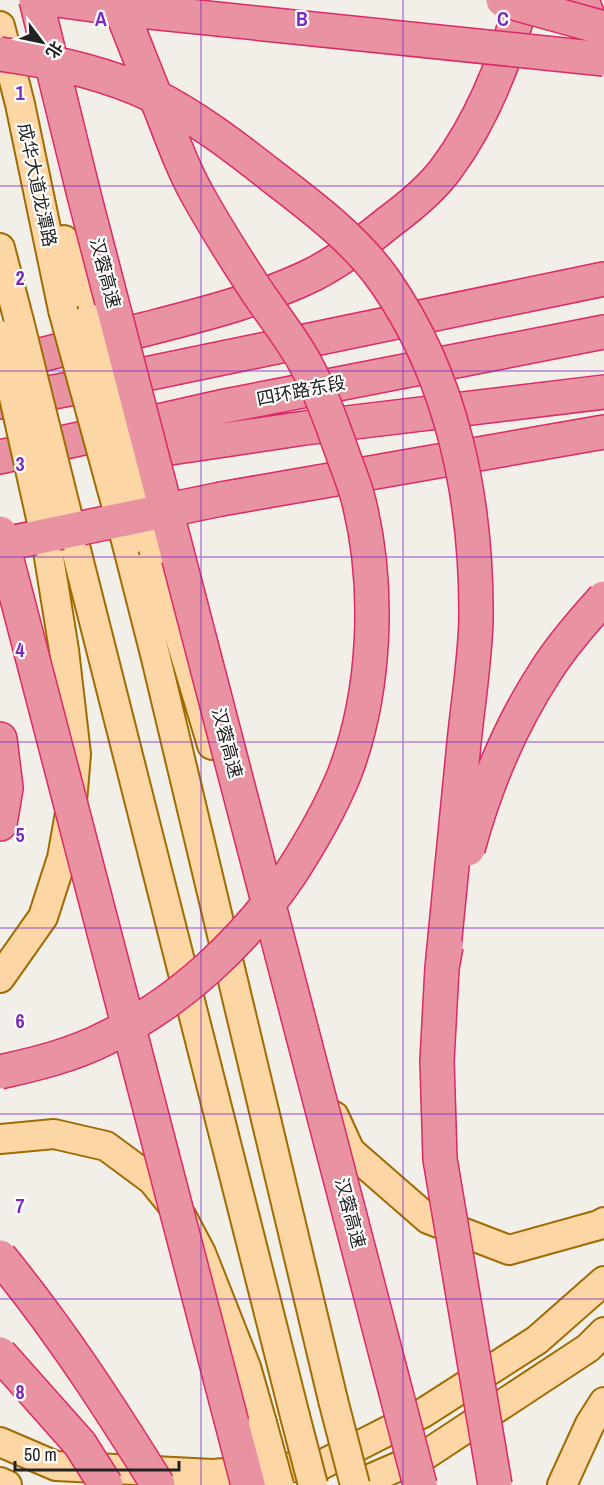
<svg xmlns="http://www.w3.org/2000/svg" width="604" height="1485" font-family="'Archivo Narrow','Noto Sans SC',sans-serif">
	<rect width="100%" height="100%" fill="#f2efe9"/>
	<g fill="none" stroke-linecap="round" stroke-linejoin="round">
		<defs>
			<path id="major" d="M0,26L20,104L63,310
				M64,240L89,318
				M0,248L19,321
				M73,538L295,1416
				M127,544L156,658L333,1400
				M154,551L212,745
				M0,978L43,917L62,858L72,802L76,754L64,650L47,545
				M334,1116L350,1151L428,1219L509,1250L599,1225L604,1222
				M0,1139L54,1134L106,1146L152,1180L182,1217L201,1253L246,1367L262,1423
				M0,1442L56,1466L213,1474L321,1465L423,1413L537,1340L604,1281
				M0,1482L7,1485
				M356,1485L427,1454L588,1348L604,1332
				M562,1485L590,1424L604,1402"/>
			<path id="highway" d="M582,0L599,46
				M0,365C49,353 97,341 146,329C204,314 261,300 314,274C341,260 366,241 389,222C408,208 432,188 446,169C483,119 506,60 522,0
				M0,402L112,381L604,279
				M123,455L305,428L604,392
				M0,457L220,407L604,332
				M221,499L604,432
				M0,739L6,788L0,824"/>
		</defs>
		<use href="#major" stroke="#a06b00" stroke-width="32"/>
		<use href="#highway" stroke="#dc2a67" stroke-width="36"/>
		<use href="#major" stroke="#fcd6a4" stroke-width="28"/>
		<use href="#highway" stroke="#e892a2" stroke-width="33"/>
		<defs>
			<path id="major-bridge" d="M63,310L127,544
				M89,318L154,551
				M19,321L73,538
				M0,335L47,545
				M333,1400L355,1485
				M295,1416L313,1485
				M262,1423L279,1485"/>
			<path id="highway-bridge" d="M36,0L84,195L420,1485
				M57,0L130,10L604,59
				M503,0L604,28
				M0,54C52,61 104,72 152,95C196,117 235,147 273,177C312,207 355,239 384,280C453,378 477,500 476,619C475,663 467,708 463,753C456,824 449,896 442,968
				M0,533L248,1485
				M0,545L221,499
				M468,849C485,786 511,724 547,669C563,644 584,620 604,598
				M446,946L442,968L437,1061L440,1159L495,1485
				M0,1072C36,1064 73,1055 106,1038C180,1002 245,941 291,873C311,842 330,809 344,775C376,693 380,587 359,502C355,485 348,469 342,452C331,421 320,390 304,361C290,336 272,314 256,290C237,261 218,231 201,201C184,172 173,141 161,110C146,74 132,37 117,0
				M0,1257C59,1329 109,1406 158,1485
				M0,1354L80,1444L106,1485"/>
		</defs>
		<use href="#major-bridge" stroke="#a06b00" stroke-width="32" stroke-linecap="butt"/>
		<use href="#highway-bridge" stroke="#dc2a67" stroke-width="36" stroke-linecap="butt"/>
		<use href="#major-bridge" stroke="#fcd6a4" stroke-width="28"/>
		<use href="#highway-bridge" stroke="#e892a2" stroke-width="33"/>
	</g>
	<path fill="none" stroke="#7b2cbf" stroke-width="1.5" stroke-opacity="0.55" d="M201,0V1485M403,0V1485M0,186H604M0,371H604M0,557H604M0,742H604M0,928H604M0,1114H604M0,1299H604"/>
	<g text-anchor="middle" stroke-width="4.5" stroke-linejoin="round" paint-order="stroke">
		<g font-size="18" fill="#222" stroke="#fff">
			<text transform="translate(37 185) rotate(78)" y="6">成华大道龙潭路</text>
			<text transform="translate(105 273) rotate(75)" y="6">汉蓉高速</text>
			<text transform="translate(301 391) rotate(-11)" y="6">四环路东段</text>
			<text transform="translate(227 743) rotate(75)" y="6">汉蓉高速</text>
			<text transform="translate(350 1213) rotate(75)" y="6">汉蓉高速</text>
		</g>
	</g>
	<g font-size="20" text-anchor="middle" font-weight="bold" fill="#7b2cbf" stroke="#fff" stroke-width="4.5" stroke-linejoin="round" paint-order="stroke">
		<text x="101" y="26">A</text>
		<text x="302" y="26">B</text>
		<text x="503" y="26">C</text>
		<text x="20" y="100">1</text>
		<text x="20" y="285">2</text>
		<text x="20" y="471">3</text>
		<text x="20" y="657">4</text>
		<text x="20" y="842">5</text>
		<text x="20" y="1028">6</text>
		<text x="20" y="1213">7</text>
		<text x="20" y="1399">8</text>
	</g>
	<g transform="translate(42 42) rotate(122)" stroke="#ffffff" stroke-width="4.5" paint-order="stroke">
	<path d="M0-4.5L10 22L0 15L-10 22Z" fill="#222222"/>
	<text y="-9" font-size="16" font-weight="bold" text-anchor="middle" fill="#222222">北</text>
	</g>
	<path d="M15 1461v9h164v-9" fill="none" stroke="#222222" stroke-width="3"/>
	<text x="24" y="1461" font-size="18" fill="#222222" stroke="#ffffff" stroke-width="4.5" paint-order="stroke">50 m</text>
</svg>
